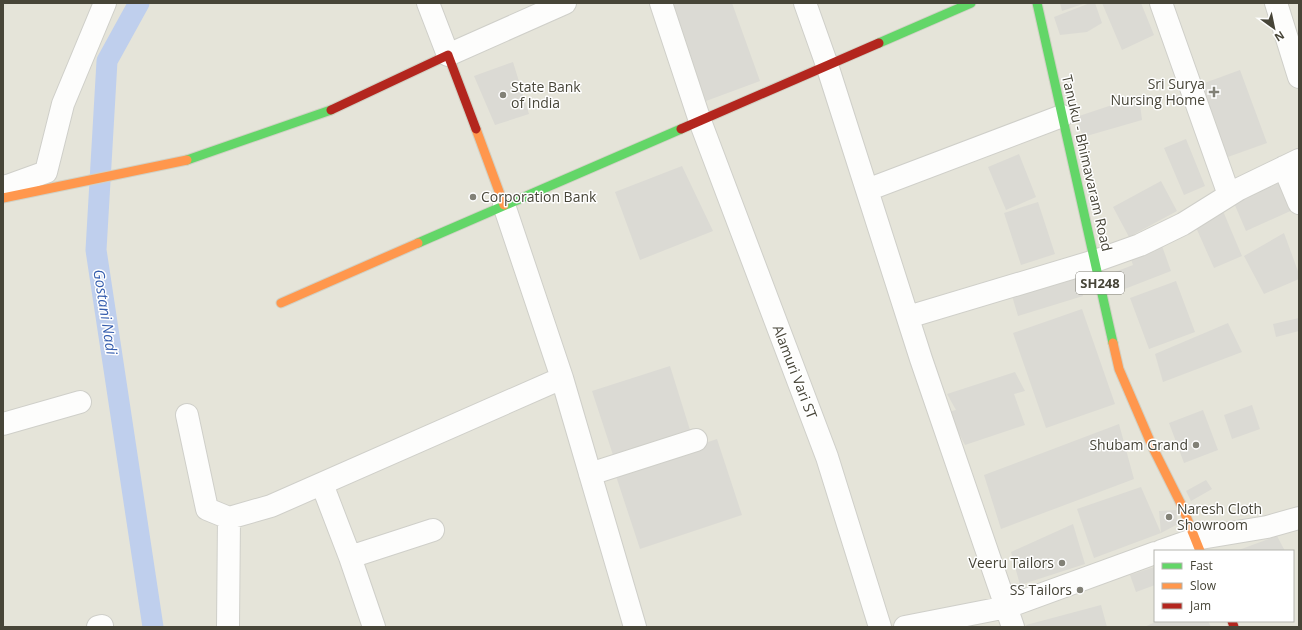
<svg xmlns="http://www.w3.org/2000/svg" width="1302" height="630" font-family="'Open Sans',sans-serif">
	<rect width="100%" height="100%" fill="#f1f1ec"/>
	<path fill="#e5e4d9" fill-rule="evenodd" d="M3,3H1299V627H3ZM1155,551H1293V621H1155Z"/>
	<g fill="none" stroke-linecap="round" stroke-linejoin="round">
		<path stroke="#bfcfed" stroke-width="21" d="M139,3L107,61L96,250L153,627"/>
	</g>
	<path fill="#dbdad4" d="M674,3H732L760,81L706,101L671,4Z
		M1060,3H1086L1062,11Z
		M1090,3H1095L1102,23L1087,32L1060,35L1054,17Z
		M1102,3H1141L1154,35L1122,50Z
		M513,62L529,114L495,125L474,76Z
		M1240,70L1267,143L1225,158L1199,85Z
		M1139,96L1142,120L1083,137L1076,117Z
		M1186,139L1205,186L1184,195L1164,148Z
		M1019,154L1036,197L1006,210L988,167Z
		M682,166L713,231L640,260L615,192Z
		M1284,180L1297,208L1246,231L1234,203Z
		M1161,181L1177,211L1129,237L1113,207Z
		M1038,202L1055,254L1021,265L1004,213Z
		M1223,211L1242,256L1214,268L1194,223Z
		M1284,233L1299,274V279L1264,294L1244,256Z
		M1162,246L1171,271L1122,290L1115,272L1133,265L1131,259Z
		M1075,269L1083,296L1018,316L1010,289Z
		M1176,281L1195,332L1149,349L1130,298Z
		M1082,309L1115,404L1046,428L1013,333Z
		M1299,318V331L1276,337L1273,324Z
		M1228,323L1242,352L1163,382L1155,354Z
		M670,366L690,430L613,455L592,391Z
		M1015,372L1025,391L1014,394L1025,425L965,445L948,412L956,410L947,394Z
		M1252,405L1260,429L1232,439L1224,415Z
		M1203,410L1218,450L1184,463L1169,423Z
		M1119,424L1134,479L1001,529L984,475Z
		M717,439L742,515L640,549L615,473Z
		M1206,480L1212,489L1191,501L1186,491Z
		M1141,487L1161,533L1159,511L1176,510L1178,524L1161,533L1094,558L1077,509Z
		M1073,524L1085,564L1020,585L1011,552Z
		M1277,536L1285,551H1236Z
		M1154,567L1155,571V585L1136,592L1130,575Z
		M1101,605L1107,627H1027L1026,625Z
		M1158,621H1208L1211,627H1144Z"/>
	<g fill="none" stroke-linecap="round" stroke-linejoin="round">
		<defs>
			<path id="street" d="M428,3L448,55L565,3
				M661,3L700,121L827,457L880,627
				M805,3L827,65L921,359L1013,627
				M1161,3L1229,195
				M1276,3L1299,77
				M1284,167L1299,203
				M3,187L10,185L46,172L63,104L105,3
				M867,190L1062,116
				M504,205L562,378L635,627
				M908,317L1095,261L1140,245L1183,224L1239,189L1299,160
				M187,415L207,509L229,518
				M3,424L80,402
				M590,474L696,440
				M322,484L350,557L374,627
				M1161,551L1195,539L1267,527L1299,518
				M350,557L433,530
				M98,627L102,626
				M228,627L229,518L271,506L562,378
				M905,627L1007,607L1155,553"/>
			<path id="fast" d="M1037,3L1113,343
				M879,43L971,3
				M187,160L331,110
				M418,243L681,129"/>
			<path id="slow" d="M476,129L504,205
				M3,198L187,160
				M281,303L418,243
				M1113,343L1119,369L1153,448L1182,506L1200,551"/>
			<path id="jam" d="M331,110L448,55L476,129
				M681,129L879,43
				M1232,621L1234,627"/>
		</defs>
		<use href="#street" stroke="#cfcfc9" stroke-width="24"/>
		<use href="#fast" stroke="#d1d1c5" stroke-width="11"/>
		<use href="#slow" stroke="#d1d1c5" stroke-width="11"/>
		<use href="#jam" stroke="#d1d1c5" stroke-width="11"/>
		<use href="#street" stroke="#fdfdfc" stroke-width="22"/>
		<use href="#fast" stroke="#63d668" stroke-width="9"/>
		<use href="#slow" stroke="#ff974d" stroke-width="9"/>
		<use href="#jam" stroke="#b3261e" stroke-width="9"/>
	</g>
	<g fill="#828177" stroke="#fff" stroke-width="1.5">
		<path d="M1212 86h4v4h4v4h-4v4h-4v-4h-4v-4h4z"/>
		<circle cx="503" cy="95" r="4"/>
		<circle cx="473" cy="197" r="4"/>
		<circle cx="1196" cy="445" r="4"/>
		<circle cx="1169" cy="517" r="4"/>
		<circle cx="1062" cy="563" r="4"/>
		<circle cx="1080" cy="590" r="4"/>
	</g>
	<g text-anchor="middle" stroke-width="3" stroke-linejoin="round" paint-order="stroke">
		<rect fill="#fff" stroke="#7e7d74" stroke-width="1" x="1076" y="272" width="48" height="22" rx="3"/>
		<g font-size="13" font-weight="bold" fill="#474538">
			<text x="1100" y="288">SH248</text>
		</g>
		<g font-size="14" fill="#474538" stroke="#fff" text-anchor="end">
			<text x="1205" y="89">Sri Surya<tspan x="1205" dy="16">Nursing Home</tspan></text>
			<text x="511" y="92" text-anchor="start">State Bank<tspan x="511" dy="16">of India</tspan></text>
			<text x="481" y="202" text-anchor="start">Corporation Bank</text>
			<text x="1188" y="450">Shubam Grand</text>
			<text x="1177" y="514" text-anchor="start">Naresh Cloth<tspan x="1177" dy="16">Showroom</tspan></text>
			<text x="1054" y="568">Veeru Tailors</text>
			<text x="1072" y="595">SS Tailors</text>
		</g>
		<g font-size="14" fill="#474538" stroke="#fff">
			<text transform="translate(1087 163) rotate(77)" y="5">Tanuku - Bhimavaram Road</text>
			<text transform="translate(795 372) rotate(69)" y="5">Alamuri Vari ST</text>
		</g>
		<g font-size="15" font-style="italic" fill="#365eae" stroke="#fff">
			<text transform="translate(105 312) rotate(81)" y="5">Gostani Nadi</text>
		</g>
	</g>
	<rect width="1302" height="630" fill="none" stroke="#474538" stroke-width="8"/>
	<rect x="1154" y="550" width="140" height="72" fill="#ffffff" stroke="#b5b5af"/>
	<rect x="1162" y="563" width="20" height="6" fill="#63d668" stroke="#b5b5af"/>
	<text x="1190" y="570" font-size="12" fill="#474538">Fast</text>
	<rect x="1162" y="583" width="20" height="6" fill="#ff974d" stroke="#b5b5af"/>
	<text x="1190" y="590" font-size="12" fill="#474538">Slow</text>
	<rect x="1162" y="603" width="20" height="6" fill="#b3261e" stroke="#b5b5af"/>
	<text x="1190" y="610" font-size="12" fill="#474538">Jam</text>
	<g transform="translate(1274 28) rotate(147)" stroke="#ffffff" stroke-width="3" paint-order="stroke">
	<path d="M0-3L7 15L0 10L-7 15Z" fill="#474538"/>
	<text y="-6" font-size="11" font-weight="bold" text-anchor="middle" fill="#474538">N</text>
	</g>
</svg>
